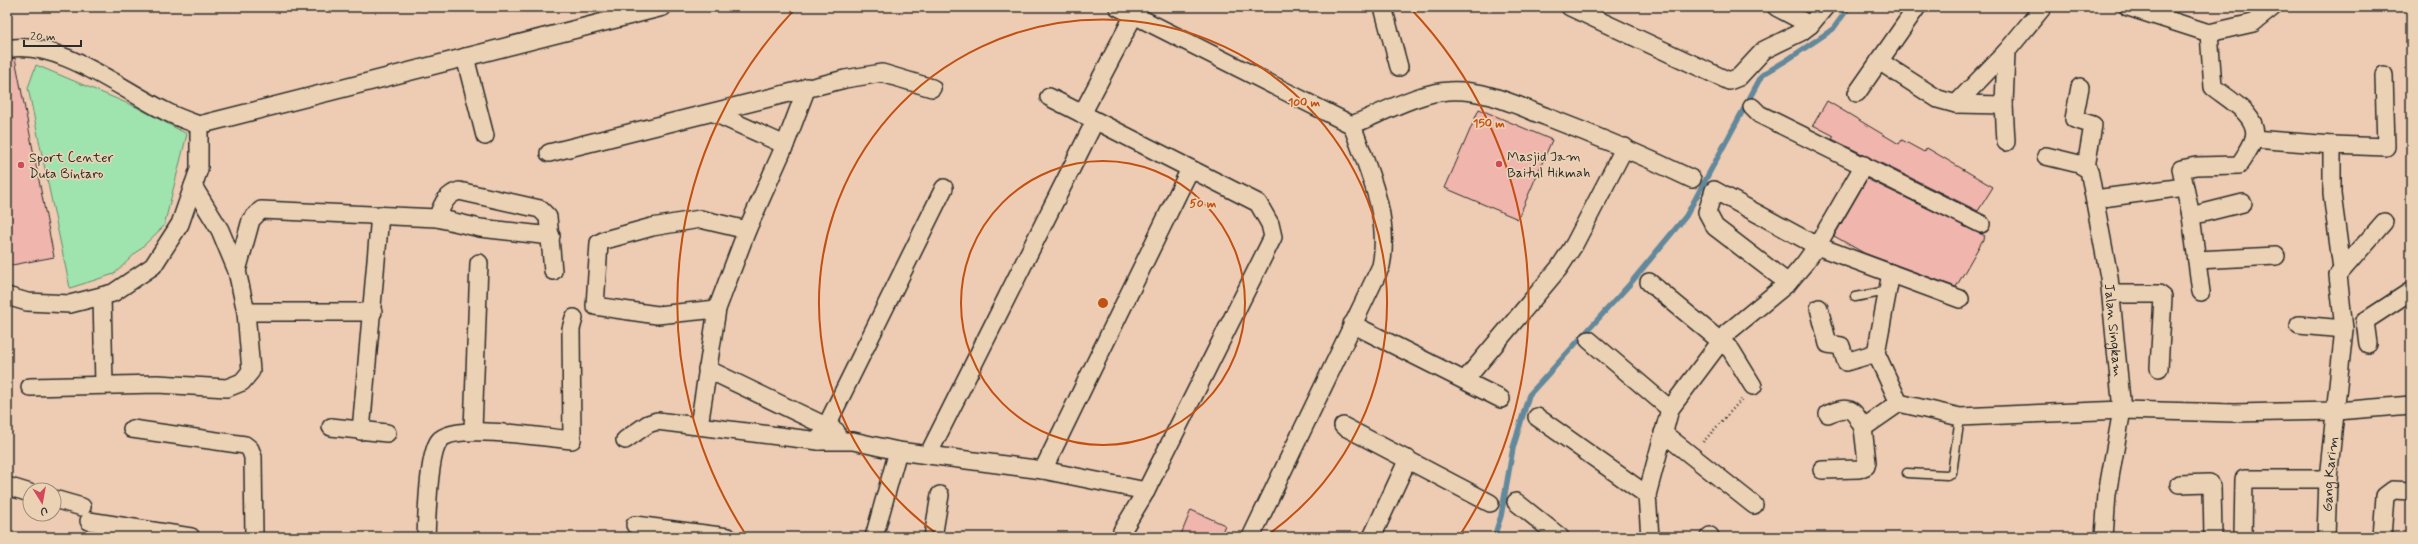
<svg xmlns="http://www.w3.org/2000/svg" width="2418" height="544" font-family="Mynerve,sans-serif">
	<rect width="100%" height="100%" fill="#edccb3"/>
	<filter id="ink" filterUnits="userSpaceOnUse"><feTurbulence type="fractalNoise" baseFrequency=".025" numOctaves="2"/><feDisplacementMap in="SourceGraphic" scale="8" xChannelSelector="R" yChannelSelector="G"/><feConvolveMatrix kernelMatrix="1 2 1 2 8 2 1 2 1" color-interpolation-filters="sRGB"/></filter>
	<g filter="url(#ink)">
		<path fill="#9fe3af" stroke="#65876d" d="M36,65L136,107L187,134L164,226L114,274L70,288L28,88Z"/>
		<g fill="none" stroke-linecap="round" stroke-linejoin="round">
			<path stroke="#62889b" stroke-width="5.5" d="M1494,537L1501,516L1513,448L1529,395L1629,285L1686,216L1762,75L1787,60L1833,29L1849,7"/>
		</g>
		<path fill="#f0b5ad" stroke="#2b2b2b" d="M15,58L54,257L7,266V59Z
			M1827,101L1899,144L1902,140L1924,152L1927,148L1993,187L1978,211L1832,139L1834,136L1813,125Z
			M1479,109L1552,140L1518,219L1445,188Z
			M1867,179L1985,236L1956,287L1864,253L1834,236Z
			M1191,510L1225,525L1220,537H1180Z"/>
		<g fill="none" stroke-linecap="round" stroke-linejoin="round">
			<defs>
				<path id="lane" d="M1855,297L1887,291
					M1907,473L1947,475L1952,473L1960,417"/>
				<g id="street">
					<path d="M1118,7L1352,125C1368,170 1391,217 1381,266L1251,537"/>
					<path d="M1383,7L1399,67"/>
					<path d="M1570,7L1729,81L1739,77L1764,50L1801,32L1810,25L1825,7"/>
					<path d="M1776,7L1810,25"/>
					<path d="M2128,7L2209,33L2253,23L2273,7"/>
					<path d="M7,49C57,38 122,90 165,111C176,117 188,121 199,125L663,7"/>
					<path d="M465,57L485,136"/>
					<path d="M1879,61L1938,99L1956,104L2004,105"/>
					<path d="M2080,87L2074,119L2093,125L2086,167"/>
					<path d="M1857,93L1917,7"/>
					<path d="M1049,97L1258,203L1270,224L1273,237L1146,491L1122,531"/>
					<path d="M1956,104L2006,52L2043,7"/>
					<path d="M1752,107L1759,114L1981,224"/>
					<path d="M714,113L785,145"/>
					<path d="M1082,114L1134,15"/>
					<path d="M1352,125C1380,114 1419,92 1449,91C1484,89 1516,105 1547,117C1597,136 1644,156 1692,179"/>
					<path d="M2254,139L2332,145"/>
					<path d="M2006,142L2004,105L2006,52"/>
					<path d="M549,153L845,79L882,73L932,88"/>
					<path id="s1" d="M2046,156L2079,164L2089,170L2109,277L2122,410L2107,494L2104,537"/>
					<path d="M193,186L220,230L237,271"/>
					<path d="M2095,199L2184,187"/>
					<path d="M2191,216L2243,203"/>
					<path d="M437,218C442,206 445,195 459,191L540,209L548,217L553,271"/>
					<path d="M2197,260L2276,256"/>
					<path d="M2342,269L2332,194V145L2386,147L2384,75"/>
					<path d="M1891,273L1876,353L1899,403L1960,417L2122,410L2234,413L2337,411L2411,405"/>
					<path d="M1649,282L1731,350L1753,386"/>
					<path d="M1788,283L1715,227L1707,212L1714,190L1817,246L1960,299"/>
					<path d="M2201,292L2191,216L2181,169L2196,166L2239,165C2244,157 2252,147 2254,138C2260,116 2228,99 2213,87L2209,33"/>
					<path d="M2111,294H2159L2163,297L2159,368"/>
					<path d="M7,296L27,302L70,304L113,293L153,266L180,224L199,169V125"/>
					<path d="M102,296L104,385"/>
					<path d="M1819,308L1828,344L1841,346L1846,362L1876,353"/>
					<path d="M717,309L657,315L595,306L599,243L605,240L652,227L700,219L747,230"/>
					<path d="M373,312H246L237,271L251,220L261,210L437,218L480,228L551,236"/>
					<path d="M1352,324L1501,399"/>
					<path d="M2299,325L2344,329"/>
					<path d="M1589,340L1670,409"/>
					<path d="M2368,344L2365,321L2411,291"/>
					<path d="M707,369L836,431"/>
					<path d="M1465,380L1559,268L1574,245L1625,147"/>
					<path d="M30,387L157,384L227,388L242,382L251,371L246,312"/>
					<path d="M1828,414C1850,405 1853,408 1863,428"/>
					<path d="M1537,417L1647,495"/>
					<path d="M699,426L717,309L747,230L785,145L807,87"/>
					<path d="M1343,426L1490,503"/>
					<path d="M331,427L387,433"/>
					<path d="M132,429L245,445L250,449L253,457L254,537"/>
					<path d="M473,430L479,263"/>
					<path d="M361,431L380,215"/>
					<path d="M1663,433L1754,505"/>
					<path d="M625,440L648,424L657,421L819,441H853L898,451L1043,470L1146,491"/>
					<path d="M819,441L944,188"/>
					<path d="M928,455L1095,121"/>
					<path d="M1043,470L1190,169"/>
					<path d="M1822,470L1859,469L1866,466L1867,462L1863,428L1899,403"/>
					<path d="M2179,484L2209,483L2212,487L2213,537"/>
					<path d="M7,486L30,493"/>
					<path d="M54,499L82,507"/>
					<path d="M1516,502L1560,537"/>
					<path d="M89,521L191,537"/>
					<path d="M635,525L728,537"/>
					<path d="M426,537C427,516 428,456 439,441C453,422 547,438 572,440L571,329L574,318"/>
					<path d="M874,537L898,451"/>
					<path d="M933,537L940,495"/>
					<path d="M1372,537L1408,459"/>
					<path d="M1650,537L1647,495L1670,409L1727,333L1788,283L1804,264L1817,246L1864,165"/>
					<path d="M1709,537L1710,536"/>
					<path d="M2243,537L2244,479H2328"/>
					<path id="s2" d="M2326,537L2328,479L2344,329L2338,275L2384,222"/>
					<path d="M2382,537L2385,496L2393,490L2411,491"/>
				</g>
			</defs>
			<use href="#lane" stroke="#2b2b2b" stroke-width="11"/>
			<use href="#street" stroke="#2b2b2b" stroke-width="20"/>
			<path stroke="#2b2b2b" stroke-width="2.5" stroke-dasharray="1 3" stroke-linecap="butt" d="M1703,442L1742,399"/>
			<use href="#lane" stroke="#ecd2b4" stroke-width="8"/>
			<use href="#street" stroke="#ecd2b4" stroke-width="17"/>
		</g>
	</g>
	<g fill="none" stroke="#c25012" stroke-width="2">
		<circle cx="1103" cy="303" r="142"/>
		<path d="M940 536A284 284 0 1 1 1266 536"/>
		<path d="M746 535A426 426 0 0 1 797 7M1409 7A426 426 0 0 1 1460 535"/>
	</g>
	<g fill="#d1495b" stroke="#ecd2b4" stroke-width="1.5">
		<circle cx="1499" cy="164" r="4"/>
		<circle cx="21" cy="165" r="4"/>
	</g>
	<g text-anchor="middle" stroke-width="3.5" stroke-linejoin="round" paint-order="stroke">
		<g font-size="14" fill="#2b2b2b" stroke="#ecd2b4" text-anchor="start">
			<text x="1507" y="161">Masjid Jam<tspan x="1507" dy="16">Baitul Hikmah</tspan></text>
			<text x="29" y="162">Sport Center<tspan x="29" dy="16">Duta Bintaro</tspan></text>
		</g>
		<g font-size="14" fill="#2b2b2b" stroke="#ecd2b4">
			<text dy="5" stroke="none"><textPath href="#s1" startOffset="208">Jalan Singkam</textPath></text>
			<text dy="5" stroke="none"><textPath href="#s2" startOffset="63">Gang Karim</textPath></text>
		</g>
	</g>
	<circle cx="1103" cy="303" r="6" fill="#c25012" stroke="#ecd2b4" stroke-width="2"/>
	<g font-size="12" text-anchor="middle" font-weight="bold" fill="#c25012" stroke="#ecd2b4" stroke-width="3.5" stroke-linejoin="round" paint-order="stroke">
		<text x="1304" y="106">100 m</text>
		<text x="1489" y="127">150 m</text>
		<text x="1203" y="207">50 m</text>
	</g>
	<rect width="2418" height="544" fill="none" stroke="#ecd2b4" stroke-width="24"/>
	<rect x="12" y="12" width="2394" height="520" fill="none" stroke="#2b2b2b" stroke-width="1.5" filter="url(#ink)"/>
	<g transform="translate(42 502) rotate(169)"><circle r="19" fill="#ecd2b4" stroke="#9f8f7d"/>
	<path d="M0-3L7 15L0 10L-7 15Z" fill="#d1495b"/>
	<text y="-6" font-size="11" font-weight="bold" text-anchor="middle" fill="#2b2b2b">U</text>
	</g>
	<path d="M24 40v6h57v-6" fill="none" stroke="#2b2b2b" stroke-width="2"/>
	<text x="30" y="40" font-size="12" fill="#2b2b2b" stroke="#ecd2b4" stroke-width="3" paint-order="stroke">20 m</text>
</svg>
